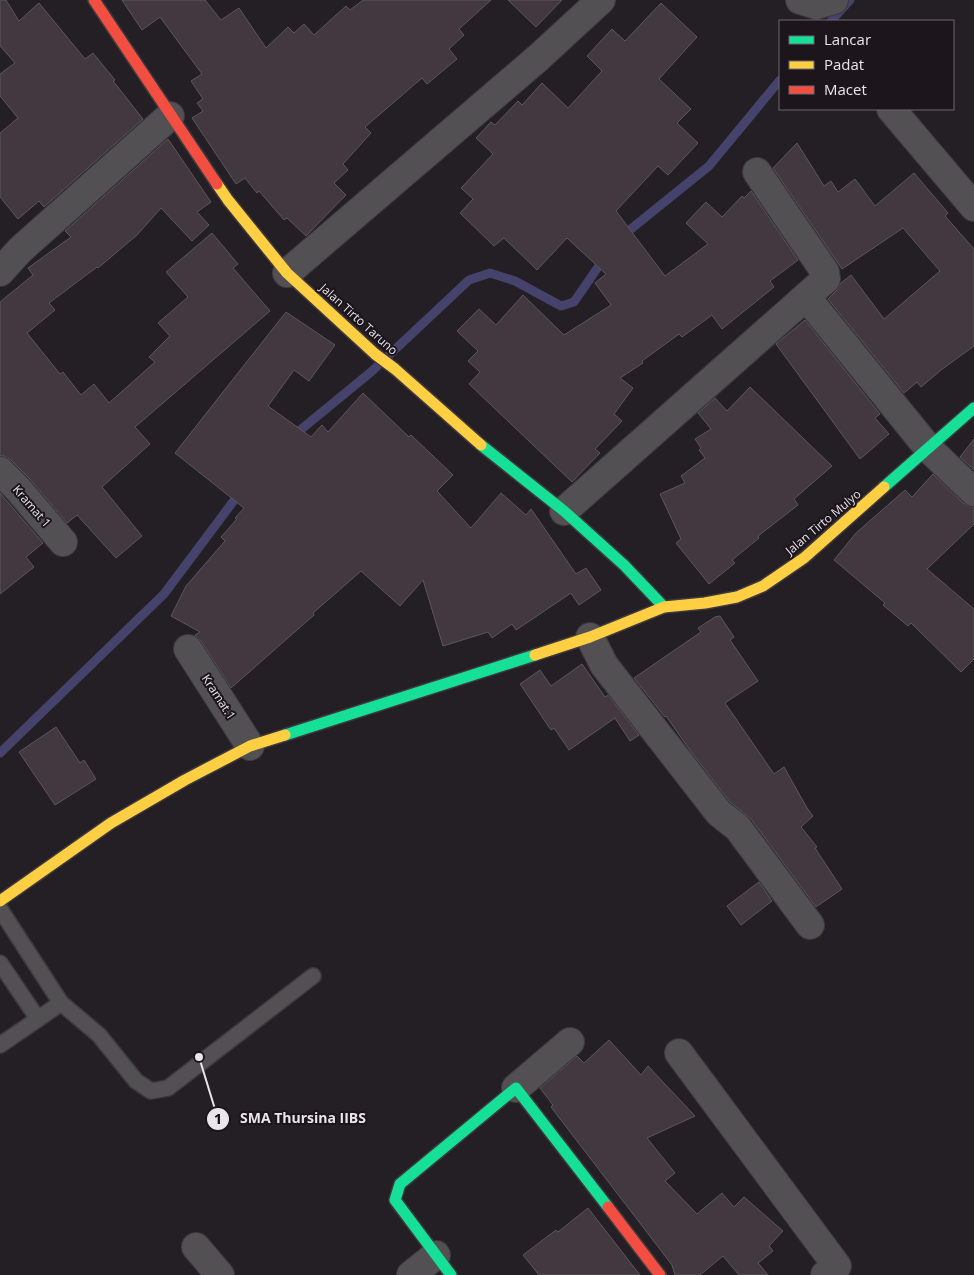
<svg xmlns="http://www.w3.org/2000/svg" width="974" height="1275" font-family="'Open Sans',sans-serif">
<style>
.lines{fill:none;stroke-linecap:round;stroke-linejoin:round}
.stream{stroke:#45436b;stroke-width:9}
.building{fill:#43383f;stroke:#5b575a}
.lane-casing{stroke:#3d393d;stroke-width:18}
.street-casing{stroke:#3d393d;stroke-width:30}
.fast-casing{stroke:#3d393d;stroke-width:14}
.slow-casing{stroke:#3d393d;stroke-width:14}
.jam-casing{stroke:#3d393d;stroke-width:14}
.lane{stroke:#525052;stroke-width:15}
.street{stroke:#525052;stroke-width:28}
.fast{stroke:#16e098;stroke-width:11}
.slow{stroke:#ffcf43;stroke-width:11}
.jam{stroke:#f24e42;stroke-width:11}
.labels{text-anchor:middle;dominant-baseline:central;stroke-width:4;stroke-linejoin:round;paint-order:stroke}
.street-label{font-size:12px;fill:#eae5ea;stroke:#1c151c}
.leader{fill:none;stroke:#eae5ea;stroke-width:2}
.callout-dot{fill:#eae5ea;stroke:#1c151c;stroke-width:2}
.mark-label{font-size:15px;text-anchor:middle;font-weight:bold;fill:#111}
.callout-label{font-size:14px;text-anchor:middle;font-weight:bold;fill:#eae5ea;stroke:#1c151c;stroke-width:4;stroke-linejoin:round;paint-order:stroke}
</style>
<rect width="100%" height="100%" fill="#241f24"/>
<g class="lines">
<g class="stream">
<path d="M831,21L850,0"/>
<path d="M621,237L709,166L780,80"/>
<path d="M293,436L371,372L469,280L490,273L515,281L561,306L574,302L605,257"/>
<path d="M0,753L164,594L241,491"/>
</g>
</g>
<g class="building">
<path d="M0,0H6L19,21L39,3L85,59L93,53L115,80L113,81L143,119L44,207L39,201L18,219L0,197V133L18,118L0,96V74L15,63L0,46Z"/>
<path d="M122,0H205L221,20L239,8L266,48L288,27L294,33L304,24L314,35L346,6L350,10L363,0H491L459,29L464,35L449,49L457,59L427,84L422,78L365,127L371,133L343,164L348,170L334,183L346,195L306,236L287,218L284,220L259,191L257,193L245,178L236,184L192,118L203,111L197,103L203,99L191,81L202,74L160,17L142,30Z"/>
<path d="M508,0H562L536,27Z"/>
<path d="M661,3L697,37L659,79L691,109L677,123L698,143L668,175L658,166L616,211L665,276L708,244L686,223L706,202L722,217L742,196L744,198L751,191L798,260L770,281L774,287L722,329L712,315L682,337L679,334L642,361L643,363L620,378L633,388L614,414L622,421L595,449L600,453L572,482L469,384L480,372L468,361L478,351L457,331L479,309L496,325L523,295L564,335L611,305L595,283L606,274L567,238L537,270L504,238L494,246L460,213L473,199L461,188L493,154L476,138L491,122L495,125L518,101L522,105L542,83L568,108L602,71L587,56L612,29L625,41Z"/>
<path d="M168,139L211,202L197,212L209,225L192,241L161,208L137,235L98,268L97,267L49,303L55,310L27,333L60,374L63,372L81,395L94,384L109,403L155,362L149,357L170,336L158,323L188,297L166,272L212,233L238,264L233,268L270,311L135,427L150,444L102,487L142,536L116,558L77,515L67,523L30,479L11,460L4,456H0V302L33,275L28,268L71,237L65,231Z"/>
<path d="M797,143L824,186L831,181L838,192L855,179L875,206L914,173L948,213L945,216L974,249V346L941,370L921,387L917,382L904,393L828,299L836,291L841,283L851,275L884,319L940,271L903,228L842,269L773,168Z"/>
<path d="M286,312L335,345L309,381L294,370L268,406L311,437L322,425L328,432L363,393L409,437L411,435L453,475L437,491L471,528L501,493L526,515L531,509L576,574L586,568L601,590L579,605L571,593L516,630L512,624L492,638L488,632L443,646L423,580L400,606L361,571L313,613L314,615L231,688L201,641L195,635L200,632L171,616L186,586L225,541L221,537L237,519L235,518L244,508L175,453Z"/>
<path d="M805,320L880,414L875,418L889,434L860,459L776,344Z"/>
<path d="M750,387L832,466L794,499L798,505L758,536L759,538L732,560L735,563L709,584L676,543L681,539L660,494L685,483L681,476L705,458L699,450L701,448L695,439L711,429L698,413L715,398L727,411Z"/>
<path d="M974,439V470L960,457Z"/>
<path d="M933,474L963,503L974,507V524L927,569L974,609V659L961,672L911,623L908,626L883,605L885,603L834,560L856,533L905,490L912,497Z"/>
<path d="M0,493L43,543L26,557L34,567L0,594Z"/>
<path d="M720,616L734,637L730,640L758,681L725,703L774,774L784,767L807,808L813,816L801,827L817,847L815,848L842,889L816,907L751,819L730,802L692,753L666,716L665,717L634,678L701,632L698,628L715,617Z"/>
<path d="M582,664L605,697L608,695L639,735L630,741L615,718L569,750L554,728L551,730L520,684L540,670L551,686Z"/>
<path d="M56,727L80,763L84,760L96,779L55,805L19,752Z"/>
<path d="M759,882L772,901L741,925L727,906Z"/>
<path d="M609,1040L641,1075L648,1066L695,1116L647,1138L675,1173L665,1181L697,1214L722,1193L734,1207L744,1197L783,1231L769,1246L773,1251L758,1263L768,1275H739L723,1256L700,1275H675L672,1265L551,1107L553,1105L540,1088L577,1056L584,1063Z"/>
<path d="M588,1208L640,1275H539L523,1255L556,1230L558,1232Z"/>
</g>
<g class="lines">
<defs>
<g id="lane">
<path d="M0,909L61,1003"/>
<path d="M0,963L38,1019L61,1003L99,1035L136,1081L151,1091L168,1088L313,976"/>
<path d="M0,1045L38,1019"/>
</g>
<g id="street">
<path d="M800,0L816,5L834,0"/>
<path d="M891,109L974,207"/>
<path d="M0,272L20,250L170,116"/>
<path d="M287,273L538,58L601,0"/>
<path d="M807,298L929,449L974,492"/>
<path d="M0,471L18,489L63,542"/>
<path d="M564,511L826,279L825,272L757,172"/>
<path d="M590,637L604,665L719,813L738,828L810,925"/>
<path d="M188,649L250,746"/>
<path d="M679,1053L837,1266L825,1275"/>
<path d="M516,1088L570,1042"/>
<path d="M196,1247L220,1275"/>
<path d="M411,1275L436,1255"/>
</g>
<g id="fast">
<path d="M481,445L564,511L624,565L664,607"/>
<path d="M884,487L974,408"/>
<path d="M285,735L535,655"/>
<path d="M451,1275L395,1200L400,1184L516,1088L608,1207"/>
</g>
<g id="slow">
<path d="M217,184L228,200L287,273L375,354L395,369L481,445"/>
<path d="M535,655L590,637L664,607L705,603L737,597L763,586L804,558L884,487"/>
<path d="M0,901L111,823L185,780L250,746L285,735"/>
</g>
<g id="jam">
<path d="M94,0L217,184"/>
<path d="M608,1207L660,1275"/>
</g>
</defs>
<use href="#lane" class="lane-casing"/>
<use href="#street" class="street-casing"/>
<use href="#fast" class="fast-casing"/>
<use href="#slow" class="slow-casing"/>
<use href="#jam" class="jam-casing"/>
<use href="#lane" class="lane"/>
<use href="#street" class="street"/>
<use href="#fast" class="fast"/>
<use href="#slow" class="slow"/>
<use href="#jam" class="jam"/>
</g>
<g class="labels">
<g class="street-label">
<text transform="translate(359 319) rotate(42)">Jalan Tirto Taruno</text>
<text transform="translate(32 506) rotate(49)">Kramat 1</text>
<text transform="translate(823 522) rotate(-40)">Jalan Tirto Mulyo</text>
<text transform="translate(219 697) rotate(57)">Kramat.1</text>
</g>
</g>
<path class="leader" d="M199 1057L218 1119"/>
<g class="callout-dot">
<circle cx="199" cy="1057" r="5"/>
<circle cx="218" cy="1119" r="12"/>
</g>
<g class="mark-label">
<text x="218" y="1124">1</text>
</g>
<g class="callout-label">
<text x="303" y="1123">SMA Thursina IIBS</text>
</g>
<rect x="779" y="20" width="175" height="90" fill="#1c151c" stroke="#6e686e"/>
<rect x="789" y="36" width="25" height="8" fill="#16e098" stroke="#6e686e"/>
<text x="824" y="45" font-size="15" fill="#eae5ea">Lancar</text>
<rect x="789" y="61" width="25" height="8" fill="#ffcf43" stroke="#6e686e"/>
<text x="824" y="70" font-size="15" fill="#eae5ea">Padat</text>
<rect x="789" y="86" width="25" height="8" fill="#f24e42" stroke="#6e686e"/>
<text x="824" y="95" font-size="15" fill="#eae5ea">Macet</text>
</svg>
